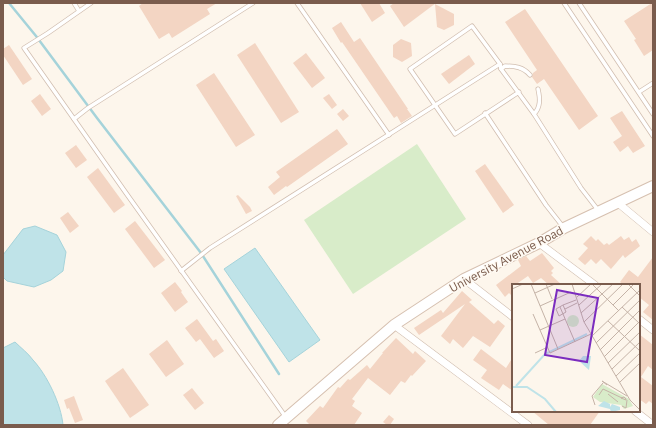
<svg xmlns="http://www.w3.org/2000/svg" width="656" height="428" font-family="'IBM Plex Sans',sans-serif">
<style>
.park{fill:#d8ecc9}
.water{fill:#bfe3e8;stroke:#a5d3da}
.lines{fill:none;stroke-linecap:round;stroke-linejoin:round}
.stream{stroke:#a5d3da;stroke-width:2.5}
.building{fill:#f3d5c3}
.lane-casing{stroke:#d1beb0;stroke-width:5}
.street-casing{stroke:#d1beb0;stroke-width:8}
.secondary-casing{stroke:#d6c0b0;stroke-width:12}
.lane{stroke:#fff;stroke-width:3.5}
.street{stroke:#fff;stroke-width:7}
.secondary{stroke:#fff;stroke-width:10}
.labels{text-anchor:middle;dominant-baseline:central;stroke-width:3;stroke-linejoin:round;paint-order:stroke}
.street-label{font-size:12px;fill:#7a5c4d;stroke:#fffaf3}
.inset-river{fill:none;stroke:#bfe3e8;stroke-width:2}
.inset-road{fill:none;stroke:#c5b3a7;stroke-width:1}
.view{fill:#7b2cbf;fill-opacity:0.15;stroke:#7b2cbf;stroke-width:2}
.inset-edge{fill:none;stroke:#7a5c4d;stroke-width:2}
</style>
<rect width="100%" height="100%" fill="#fdf6ec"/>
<path class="park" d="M417,144L466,219L353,294L304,220Z"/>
<g class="water">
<path d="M35,226L57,235L66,252L63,271L51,280L34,287L7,281L3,277V255L23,229Z"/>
<path d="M255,248L320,340L289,362L224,269Z"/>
<path d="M15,342C21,348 28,353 33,360C47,375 61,404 63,425H3V348Z"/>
</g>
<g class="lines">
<path class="stream" d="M9,3L36,36L97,118L201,253L279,374"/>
</g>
<g class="building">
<path d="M143,3H217L207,9L210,14L172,38L169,33L159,39L139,6Z"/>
<path d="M360,3H379L385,13L372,22Z"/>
<path d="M394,3H436L404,27L390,6Z"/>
<path d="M652,3L653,50L644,56L634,40L636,39L624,21Z"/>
<path d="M435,4L454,14V25L444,30L437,27Z"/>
<path d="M525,9L598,116L579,130L544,79L537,84L532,77L533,73L537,70L505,22Z"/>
<path d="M341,22L354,42L360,38L408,109H407L412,116L401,123L397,116L394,118L342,42L341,43L332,28Z"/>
<path d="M401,39L411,43L412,56L402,62L393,57V45Z"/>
<path d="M255,43L299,112L281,123L237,55Z"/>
<path d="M9,45L32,79L23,85L3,55V49Z"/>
<path d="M306,53L325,78L312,88L293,63Z"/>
<path d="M469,55L475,64L449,84L441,74Z"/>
<path d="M214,73L255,135L236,147L196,85Z"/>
<path d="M40,94L51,109L42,116L31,101Z"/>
<path d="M329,94L337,105L332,109L323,98Z"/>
<path d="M343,109L349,116L343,121L337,114Z"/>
<path d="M622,111L645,146L633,153L628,146L620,152L613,142L622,136L610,118Z"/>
<path d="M337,129L348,144L287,187L286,186L274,195L268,187L280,177L276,172Z"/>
<path d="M76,145L87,160L76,168L65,153Z"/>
<path d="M485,164L514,205L503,213L475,171Z"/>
<path d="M98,168L125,205L114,213L87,177Z"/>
<path d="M238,195L250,207L252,211L246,214L236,196Z"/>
<path d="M68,212L79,226L70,233L60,218Z"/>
<path d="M135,221L165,260L154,268L125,229Z"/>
<path d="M591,236L596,241L598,239L604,245L607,243L609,245L621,236L624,240L629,237L632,242L636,239L640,246L625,258L623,255L611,269L601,259L596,264L591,259L585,265L578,259L588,248L583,244Z"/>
<path d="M542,253L554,268L551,271L553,273L551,275L562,285H549L541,278L533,283L528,276L515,285H513V297L509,293L505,297L496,285L521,266L518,260L526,256L530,261Z"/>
<path d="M653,257V320L643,312L649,305L639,297V285H624L620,282L629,270L638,277Z"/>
<path d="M175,282L182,291L181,292L188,302L175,312L161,293Z"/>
<path d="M462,291L472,300L469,302L494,324L498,320L505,326L490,347L473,336L463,348L453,339L450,344L441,336L465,304L419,335L414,328L441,310L443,313Z"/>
<path d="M197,319L213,341L216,339L224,351L214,358L200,339L196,342L185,328Z"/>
<path d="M639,334L653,345V370L648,366L641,377L653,386V404L649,401L646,404L639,399Z"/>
<path d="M396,338L413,354L415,351L426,361L412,376L411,375L405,383L401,381L390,395L368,378L352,399L355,401L352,406L362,413L354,425H310L306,421L320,406L323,408L338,387L340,388L348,379L350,380L367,365L370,369L383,353H382Z"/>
<path d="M167,340L184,364L166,377L149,354Z"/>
<path d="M481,349L506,368L513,357V391L503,384L499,390L481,378L487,370L473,360Z"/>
<path d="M123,368L149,405L130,418L105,381Z"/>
<path d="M192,388L204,403L195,410L183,395Z"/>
<path d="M74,396L83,420L75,423L69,408L67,409L64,400Z"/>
<path d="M532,411H600L590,425H549Z"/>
<path d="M389,415L394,419L390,425H387L383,422Z"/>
</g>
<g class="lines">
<defs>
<g id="lane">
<path d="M74,3L79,11"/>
<path d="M91,3L48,33L24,48L126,193L285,416"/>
<path d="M297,3L389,135"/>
<path d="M564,3L653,136"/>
<path d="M579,3L653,114"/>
<path d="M501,69L505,66C515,66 523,67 530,75"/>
<path d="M519,92L455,134L410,69L472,26L500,64L501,69L534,114L581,188L598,210"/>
<path d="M639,92L653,83"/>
<path d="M485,113L546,205L564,228"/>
<path d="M534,114C541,107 540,98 538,89"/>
<path d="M74,119L88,108L253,3"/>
<path d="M181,271L210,248L500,64"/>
</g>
<g id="street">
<path d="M618,203L653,232"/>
<path d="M539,243L595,285"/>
<path d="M464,279L513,317"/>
<path d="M639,319L653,330"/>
<path d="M394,325L528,425"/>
<path d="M635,411L653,425"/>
</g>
<path id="secondary" d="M278,425L394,325L464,279L539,243L564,228L653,186"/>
</defs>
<use href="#lane" class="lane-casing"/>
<use href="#street" class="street-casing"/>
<use href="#secondary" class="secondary-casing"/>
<use href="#lane" class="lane"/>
<use href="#street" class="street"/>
<use href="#secondary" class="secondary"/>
</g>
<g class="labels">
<g class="street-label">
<text transform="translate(506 259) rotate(-28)">University Avenue Road</text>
</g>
</g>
<g transform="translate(512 284)">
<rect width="128" height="128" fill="#fdf6ec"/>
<path d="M90,100L117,115L121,122L112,125L109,121L88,118L81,113Z" fill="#d8ecc9"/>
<path d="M55 37a6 6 0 1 1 12 0a6 6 0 1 1-12 0Z" fill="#d8ecc9"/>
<path d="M71,72H79L77,86L67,77ZM92,117L98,120V123L100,120L108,123V126L99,128L98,125L86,122Z" fill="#bfe3e8"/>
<path class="inset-river" d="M4,102L33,70L75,50M0,103H15L33,115L44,128"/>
<path class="inset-road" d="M19,0L46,65M34,0L40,15M60,0L72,38L118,116L128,126M80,0L107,27M116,0L128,12M0,5L11,0M23,9L43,0M65,13L79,0M51,21L54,28L47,32L44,25L51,21L64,16M67,21L90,0M101,21L122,0M28,22L59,8M48,23L63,58M110,23L128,40M53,25L65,19M69,29L101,0M21,30L38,69L79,50M96,37L128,67M72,38L111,0M28,46L53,35M80,52L128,6M84,59L128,16M88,66L128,26M23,69L36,63M92,73L128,37M96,79L128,48M100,85L128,58M104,92L128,69M108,98L128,79M95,101L90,97L115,112M96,110L106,118M87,111L91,105L110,114M112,113L114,115V116L109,114ZM83,121L80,112L91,99M110,122L114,124L115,116"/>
<path class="view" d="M45,6L86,14L75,78L33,71Z"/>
<rect width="128" height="128" class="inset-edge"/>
</g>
<rect width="656" height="428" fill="none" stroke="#7a5c4d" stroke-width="8"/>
</svg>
